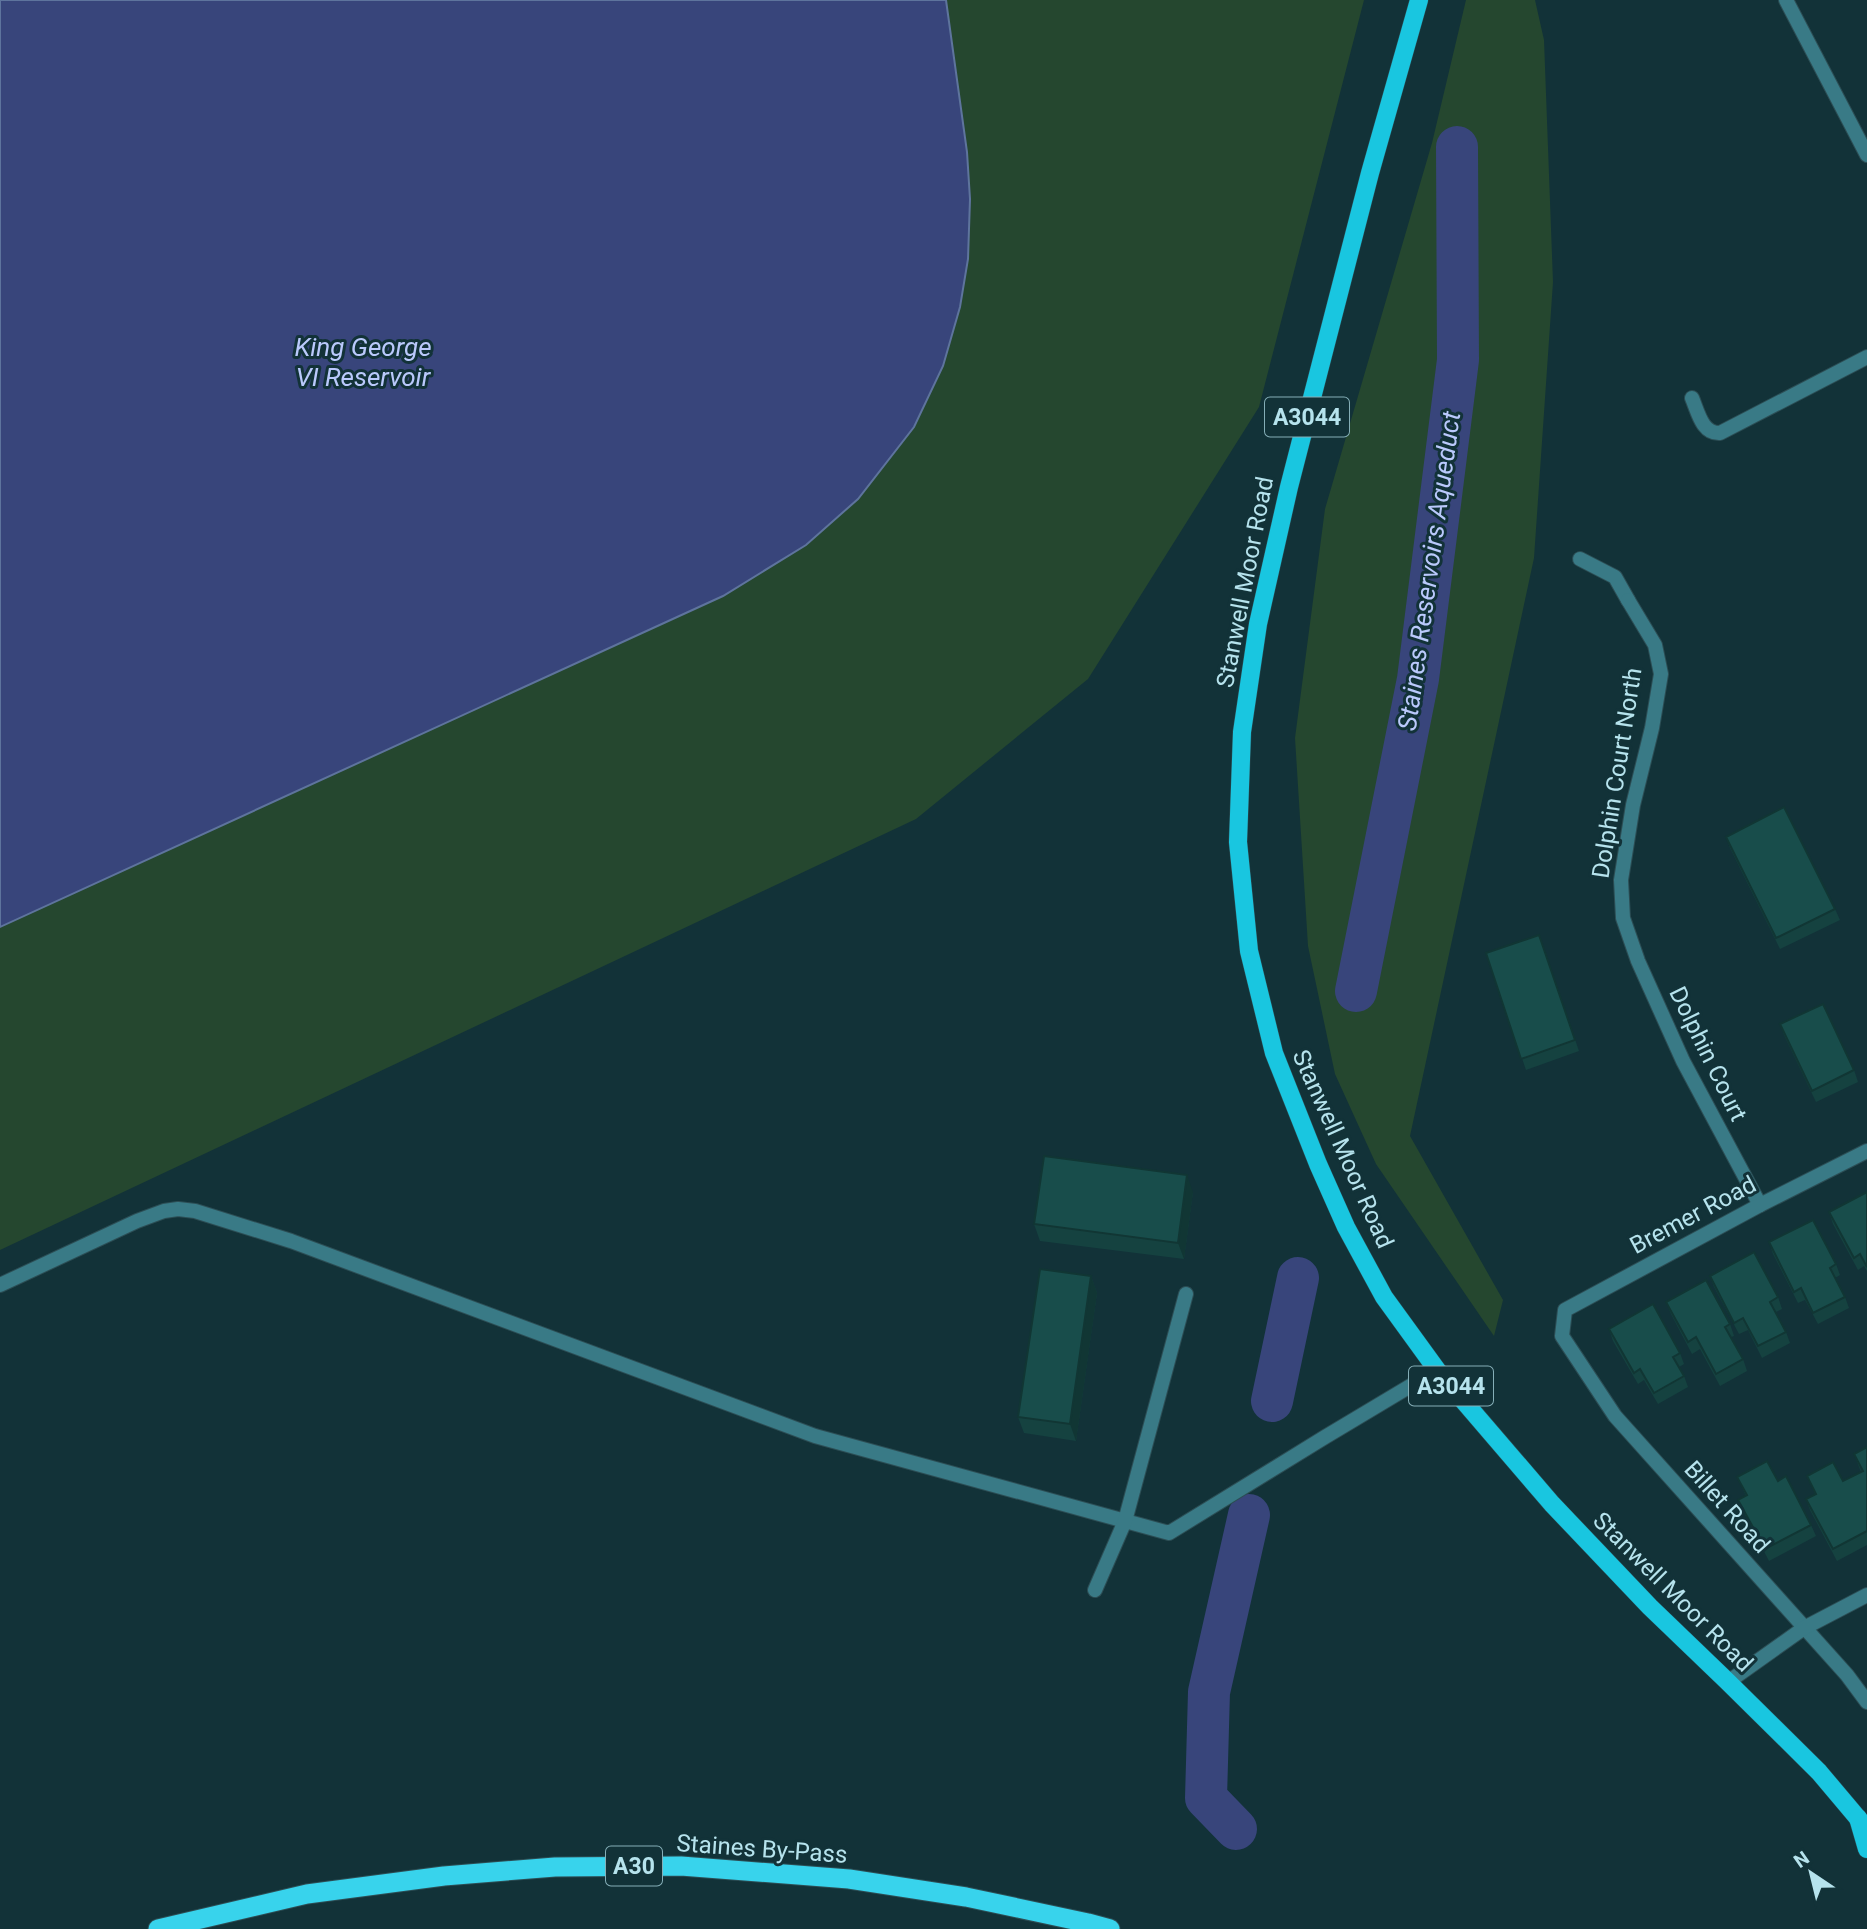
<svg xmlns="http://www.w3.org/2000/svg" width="1867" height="1929" font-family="Roboto,sans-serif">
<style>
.green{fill:#25472f}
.water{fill:#38457b;stroke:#5e749d;stroke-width:2}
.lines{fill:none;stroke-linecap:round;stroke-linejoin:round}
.canal{stroke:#38457b;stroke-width:42}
.service-casing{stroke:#2c4e55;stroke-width:16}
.minor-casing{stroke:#2c4e55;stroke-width:16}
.primary-casing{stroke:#2c4e55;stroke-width:19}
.trunk-casing{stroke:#2c4e55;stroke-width:21}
.service{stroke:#397a86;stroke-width:14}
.minor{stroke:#397a86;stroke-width:14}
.primary{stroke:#19c6e0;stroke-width:18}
.trunk{stroke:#38d3ec;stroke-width:19}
.wall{fill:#154240}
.shaded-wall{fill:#113634}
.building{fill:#184d4b;stroke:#113634;stroke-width:2}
.labels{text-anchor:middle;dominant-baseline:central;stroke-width:6;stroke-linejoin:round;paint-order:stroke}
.shield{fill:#123238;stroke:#85aeb7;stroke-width:2}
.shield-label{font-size:23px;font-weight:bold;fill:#b6e3ed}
.street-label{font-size:24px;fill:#b6e3ed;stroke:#123238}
.water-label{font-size:26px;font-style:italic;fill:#bac9fc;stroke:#123238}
</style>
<rect width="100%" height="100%" fill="#123238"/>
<g class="green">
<path d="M946,0H1364L1259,407L1088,679L916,819L0,1250V927L723,596L806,545L858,499L914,426L943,366L960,307L968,259L967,152Z"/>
<path d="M1466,0H1535L1544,40L1553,282L1534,558L1410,1136L1503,1300L1494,1336L1376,1164L1335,1074L1308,946L1295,738L1325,509L1432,143Z"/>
</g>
<path class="water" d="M0,0H946L967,152L970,199L968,259L960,307L943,366L914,427L858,499L806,545L723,596L0,927Z"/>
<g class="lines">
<g class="canal">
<path d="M1356,991L1418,679L1458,360L1457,147"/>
<path d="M1272,1401L1298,1278"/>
<path d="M1236,1829L1206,1798L1209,1692L1249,1515"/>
</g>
<defs>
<g id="service">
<path d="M1692,398C1698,412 1702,434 1720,433L1867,357"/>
<path d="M1580,559L1615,577L1628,600"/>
<path d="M0,1285L137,1221L164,1211L178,1209L195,1211L291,1241L815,1436L1169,1533L1325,1437L1437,1370"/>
<path d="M1095,1590L1125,1521L1186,1294"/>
</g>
<g id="minor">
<path d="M1786,0L1867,155"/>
<path d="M1628,600L1655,645L1661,674L1652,728L1633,805L1621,880L1623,918L1638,961L1683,1061L1760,1205"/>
<path d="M1867,1151L1760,1205L1565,1310L1562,1336L1615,1416L1847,1675L1867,1702"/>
<path d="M1728,1682L1804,1628L1867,1595"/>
</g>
<g id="primary">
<path d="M1419,0L1370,173L1289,487L1258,624L1242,732L1238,842L1249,951L1274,1053L1318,1164L1346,1227L1384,1297L1437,1370L1552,1504L1650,1607L1728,1682L1819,1772L1867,1829"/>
<path d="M1858,1818L1867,1849"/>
</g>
<path id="trunk" d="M158,1929L307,1894L444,1876L555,1867L681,1866L849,1879L966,1897L1088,1923L1110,1929"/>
</defs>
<use href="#service" class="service-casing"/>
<use href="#minor" class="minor-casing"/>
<use href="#primary" class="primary-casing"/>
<use href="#trunk" class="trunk-casing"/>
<use href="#service" class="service"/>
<use href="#minor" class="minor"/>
<use href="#primary" class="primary"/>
<use href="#trunk" class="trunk"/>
</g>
<g class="wall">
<path d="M1726,837L1835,909L1840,920L1780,949L1730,848Z"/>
<path d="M1539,935L1579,1051L1526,1070L1486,953Z"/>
<path d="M1780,1024L1854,1070L1858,1082L1816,1102L1784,1035Z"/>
<path d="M1193,1192L1184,1259L1040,1241L1034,1224Z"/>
<path d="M1867,1192V1271L1864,1266L1858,1270L1833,1224L1829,1212Z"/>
<path d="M1769,1242L1836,1264L1840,1275L1835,1278L1845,1297L1849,1308L1818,1324L1805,1300L1798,1303L1773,1254Z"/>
<path d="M1091,1276L1097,1293L1076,1441L1024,1433L1018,1417Z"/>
<path d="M1710,1276L1778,1297L1782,1309L1776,1312L1786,1332L1790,1343L1762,1358L1748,1330L1739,1334L1714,1287Z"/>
<path d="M1666,1302L1730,1324L1734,1336L1731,1337L1743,1359L1747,1371L1720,1386L1700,1349L1692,1354L1671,1314Z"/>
<path d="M1609,1329L1680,1353L1684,1364L1679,1367L1684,1376L1688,1387L1658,1404L1644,1380L1638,1384L1613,1341Z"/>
<path d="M1867,1447V1545L1837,1561L1810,1510L1806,1499L1815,1494L1807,1476L1843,1481L1861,1472L1854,1454Z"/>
<path d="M1737,1477L1778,1481L1811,1525L1816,1536L1769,1561L1743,1511L1738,1500L1746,1496Z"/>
</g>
<g class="shaded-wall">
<path d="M1187,1175L1193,1192L1184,1259L1178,1243Z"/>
<path d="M1091,1276L1097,1293L1076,1441L1070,1424Z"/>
</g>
<g class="building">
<path d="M1784,807L1835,909L1776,938L1726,837Z"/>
<path d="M1539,935L1575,1040L1521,1059L1486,953Z"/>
<path d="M1823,1004L1854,1070L1812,1091L1780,1024Z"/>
<path d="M1044,1156L1187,1175L1178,1243L1034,1224Z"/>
<path d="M1867,1192V1267L1860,1254L1854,1258L1829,1212Z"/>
<path d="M1813,1220L1836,1264L1830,1268L1845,1297L1813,1313L1801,1288L1794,1292L1769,1242Z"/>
<path d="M1754,1252L1778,1297L1770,1302L1786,1332L1758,1346L1743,1318L1734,1323L1710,1276Z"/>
<path d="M1040,1269L1091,1276L1070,1424L1018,1417Z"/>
<path d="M1706,1280L1730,1324L1725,1327L1743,1359L1716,1374L1696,1337L1688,1342L1666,1302Z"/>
<path d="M1653,1304L1680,1353L1673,1357L1684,1376L1654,1393L1640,1369L1634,1373L1609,1329Z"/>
<path d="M1867,1447V1531L1833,1549L1806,1499L1816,1494L1807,1476L1833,1462L1843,1481L1863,1471L1854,1454Z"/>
<path d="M1767,1461L1778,1481L1786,1476L1811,1525L1765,1549L1738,1500L1747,1495L1737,1477Z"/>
</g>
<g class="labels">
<g class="shield">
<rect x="1265" y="397.5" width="84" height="39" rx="5"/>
<rect x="1409" y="1366.5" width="84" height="39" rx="5"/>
<rect x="606" y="1846.5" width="56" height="39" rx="5"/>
</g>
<g class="shield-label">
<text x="1307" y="417">A3044</text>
<text x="1451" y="1386">A3044</text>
<text x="634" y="1866">A30</text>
</g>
<g class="street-label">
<text transform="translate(1245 582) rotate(-79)">Stanwell Moor Road</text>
<text transform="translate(1617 773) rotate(-81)">Dolphin Court North</text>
<text transform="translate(1708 1054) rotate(64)">Dolphin Court</text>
<text transform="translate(1343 1149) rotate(66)">Stanwell Moor Road</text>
<text transform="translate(1693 1215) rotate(-28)">Bremer Road</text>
<text transform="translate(1727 1507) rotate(48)">Billet Road</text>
<text transform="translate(1673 1592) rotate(45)">Stanwell Moor Road</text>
<text transform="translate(762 1849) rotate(4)">Staines By-Pass</text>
</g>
<g class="water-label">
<text x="363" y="347">King George<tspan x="363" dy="30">VI Reservoir</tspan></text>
<text transform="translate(1429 571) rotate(-82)">Staines Reservoirs Aqueduct</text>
</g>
</g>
<g transform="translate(1811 1873) rotate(325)" stroke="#123238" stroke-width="5" paint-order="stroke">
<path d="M0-5L12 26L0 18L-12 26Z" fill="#b6e3ed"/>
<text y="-10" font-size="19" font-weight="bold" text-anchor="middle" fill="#b6e3ed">N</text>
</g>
</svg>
